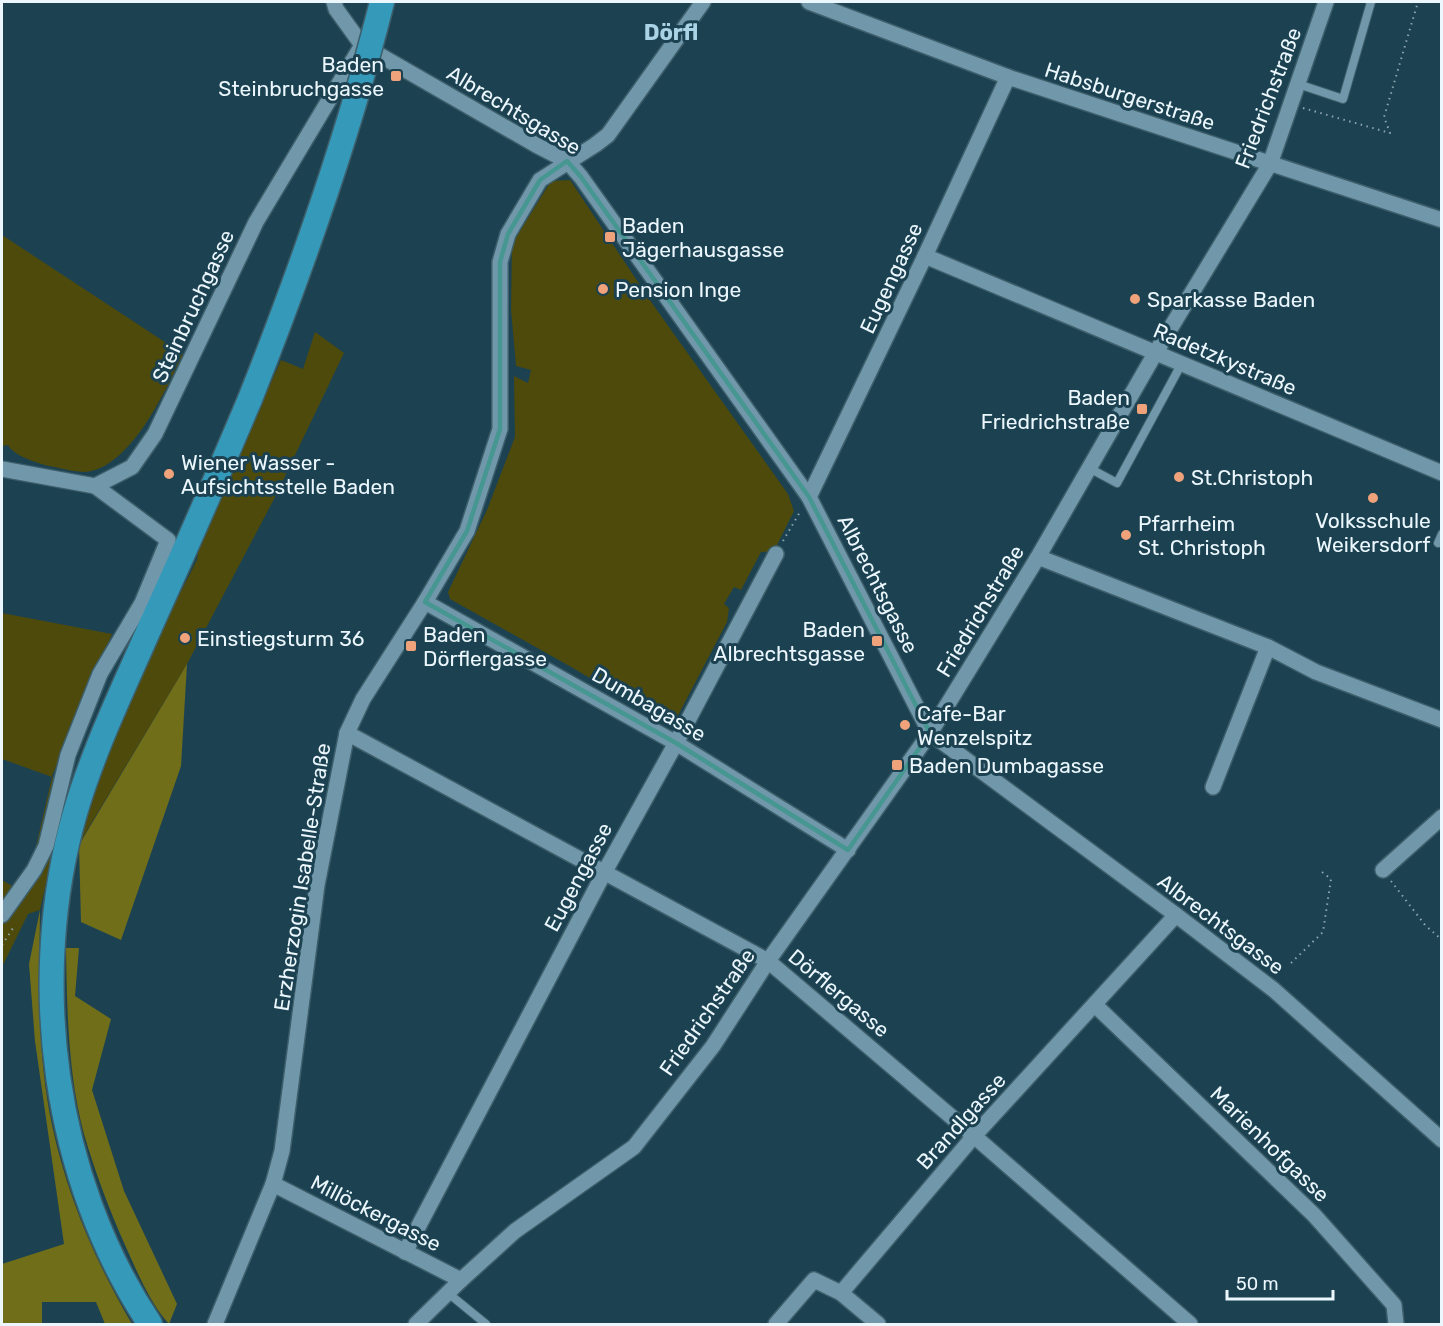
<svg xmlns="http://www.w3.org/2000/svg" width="1443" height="1326" font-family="Rubik,sans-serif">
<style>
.green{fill:#4d4a0b}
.forest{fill:#716e19}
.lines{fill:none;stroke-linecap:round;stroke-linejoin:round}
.service-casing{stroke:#3d5e6a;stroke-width:10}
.minor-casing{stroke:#3d5e6a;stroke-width:18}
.primary-casing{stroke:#3d5e6a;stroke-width:27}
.path{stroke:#8ea6b0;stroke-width:2;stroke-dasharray:1.5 4.5;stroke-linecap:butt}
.service{stroke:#7198aa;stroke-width:8}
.minor{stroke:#7198aa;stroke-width:15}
.primary{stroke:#3599ba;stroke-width:24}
.primary-bridge-casing{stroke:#3d5e6a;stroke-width:27;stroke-linecap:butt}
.primary-bridge{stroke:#3599ba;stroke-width:24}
.marked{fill:none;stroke:#469692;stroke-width:4.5;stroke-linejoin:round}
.poi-dot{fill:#f0a27a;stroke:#1c4252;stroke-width:2}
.labels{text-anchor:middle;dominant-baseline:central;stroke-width:6;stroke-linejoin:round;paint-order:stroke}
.poi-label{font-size:21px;fill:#ebf7fd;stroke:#1c4252;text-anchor:start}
.street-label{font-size:21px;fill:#ebf7fd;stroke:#1c4252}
.neighbourhood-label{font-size:22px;font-weight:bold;fill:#aad3e6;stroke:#1c4252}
</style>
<rect width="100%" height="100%" fill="#1c4252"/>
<g class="green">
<path d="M570,180L654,306L788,494L794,511L774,551L761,552L741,590L734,587L724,604L729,608L727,622L673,725L665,723L573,668L450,599L448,592L487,510L515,437L514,376L528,383L531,370L516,366L511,309L512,244L551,181Z"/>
<path d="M2,235L183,354C166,390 130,469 85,472C74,472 60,468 49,466C37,463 14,456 8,445L2,446Z"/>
<path d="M315,332L344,353L273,501L187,664L79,844L87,805L134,684L197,560L199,545L281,360L303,369Z"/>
<path d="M2,613L112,634L52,776L64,804L40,910L28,914L2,967V880L12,886L34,855L52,777L2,759Z"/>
</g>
<g class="forest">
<path d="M187,664L181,766L121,940L81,922L79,845Z"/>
<path d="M40,910C39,982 37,1055 52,1125C67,1196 96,1263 132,1324H105L96,1302H42V1324H2V1264L64,1244L35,1041L29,964Z"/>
<path d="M66,948H79L75,996L111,1019L92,1090L124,1191L177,1304L169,1324C150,1303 137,1272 125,1245C109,1209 95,1172 84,1134C68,1074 67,1010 66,948Z"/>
</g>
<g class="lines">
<defs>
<g id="service">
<path d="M1298,84L1343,99L1371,2"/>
<path d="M1089,468L1117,483L1182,363"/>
<path d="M1438,543L1442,534"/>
<path d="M448,1293L486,1324"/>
</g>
<g id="minor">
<path d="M334,2L336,9L362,45L536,145L567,161L581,177L809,497L930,733L1176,915L1274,990L1442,1140"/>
<path d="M809,2L1008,77L1442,220"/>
<path d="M925,256L1442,473"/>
<path d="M2,469L95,486L132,467L155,434L256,222L362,45"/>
<path d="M809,497L925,256L1008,77"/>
<path d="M1038,557L1268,647L1316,672L1442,720"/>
<path d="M425,602L676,743L848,850"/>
<path d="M347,733L768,961L974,1136L1190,1324"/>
<path d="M1213,787L1268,647"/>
<path d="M1383,870L1442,817"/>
<path d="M2,915L34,870L46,846L68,755L100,674L142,603L168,540L95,486"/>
<path d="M1095,1005L1314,1215L1394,1305L1396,1324"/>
<path d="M273,1184L461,1280"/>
<path d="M405,1252L604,873L676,743L776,554"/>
<path d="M841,1293L878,1324"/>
<path d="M215,1324L273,1184L282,1151L317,885L347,733L363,699L425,602L467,531L500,429V262L508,234L540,180L595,145L608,135L703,2"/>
<path d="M416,1324L461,1280L515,1231L634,1147L713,1046L768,961L930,733L1038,557L1156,352L1270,164L1326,2"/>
<path d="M776,1324L814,1280L841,1293L974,1136L1176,915"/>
</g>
<g id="primary">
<path d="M375,29L382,2"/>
<path d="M150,1324C53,1179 27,980 75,813C94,748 124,687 151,625C185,550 218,475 250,399"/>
</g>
</defs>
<use href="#service" class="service-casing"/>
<use href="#minor" class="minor-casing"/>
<use href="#primary" class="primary-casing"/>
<g class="path">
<path d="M1303,108L1390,133L1384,117L1418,2"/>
<path d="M783,541L800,512"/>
<path d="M1391,881L1425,925L1442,940"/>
<path d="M2,945L15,925"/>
<path d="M1291,963L1323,932L1331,879L1322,872"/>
</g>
<use href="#service" class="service"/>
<use href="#minor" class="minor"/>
<use href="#primary" class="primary"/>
<defs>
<path id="primary-bridge" d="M250,399C298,278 342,155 375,29"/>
</defs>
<use href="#primary-bridge" class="primary-bridge-casing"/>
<use href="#primary-bridge" class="primary-bridge"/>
</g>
<path class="marked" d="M567,161L581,177L809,497L930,733L848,850L676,743L425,602L467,531L500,429V262L508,234L540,180Z"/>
<g class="poi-dot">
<rect x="390" y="70" width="12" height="12" rx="3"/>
<rect x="604" y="231" width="12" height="12" rx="3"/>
<circle cx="603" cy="289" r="6"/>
<circle cx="1135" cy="299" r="6"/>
<rect x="1136" y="403" width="12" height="12" rx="3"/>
<circle cx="169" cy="474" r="6"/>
<circle cx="1179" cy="477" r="6"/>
<circle cx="1373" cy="498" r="6"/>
<circle cx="1126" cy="535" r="6"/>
<circle cx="185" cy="638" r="6"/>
<rect x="871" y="635" width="12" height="12" rx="3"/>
<rect x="405" y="640" width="12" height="12" rx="3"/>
<circle cx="905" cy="725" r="6"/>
<rect x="891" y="759" width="12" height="12" rx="3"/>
</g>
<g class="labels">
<g class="poi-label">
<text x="384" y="64" text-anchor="end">Baden<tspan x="384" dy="24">Steinbruchgasse</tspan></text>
<text x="622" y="225">Baden<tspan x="622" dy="24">Jägerhausgasse</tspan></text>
<text x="615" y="289">Pension Inge</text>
<text x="1147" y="299">Sparkasse Baden</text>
<text x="1130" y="397" text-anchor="end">Baden<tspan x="1130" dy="24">Friedrichstraße</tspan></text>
<text x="181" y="462">Wiener Wasser -<tspan x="181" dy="24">Aufsichtsstelle Baden</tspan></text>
<text x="1191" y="477">St.Christoph</text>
<text x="1373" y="520" text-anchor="middle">Volksschule<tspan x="1373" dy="24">Weikersdorf</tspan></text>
<text x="1138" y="523">Pfarrheim<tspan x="1138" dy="24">St. Christoph</tspan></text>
<text x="865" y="629" text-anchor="end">Baden<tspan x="865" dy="24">Albrechtsgasse</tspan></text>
<text x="423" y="634">Baden<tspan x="423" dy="24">Dörflergasse</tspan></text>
<text x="197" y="638">Einstiegsturm 36</text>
<text x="917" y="713">Cafe-Bar<tspan x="917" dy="24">Wenzelspitz</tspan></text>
<text x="909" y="765">Baden Dumbagasse</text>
</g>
<g class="street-label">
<text transform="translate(1130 96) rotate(18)">Habsburgerstraße</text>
<text transform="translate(1268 98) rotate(-69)">Friedrichstraße</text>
<text transform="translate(514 110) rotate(31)">Albrechtsgasse</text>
<text transform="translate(891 278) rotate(-65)">Eugengasse</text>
<text transform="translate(193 306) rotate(-65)">Steinbruchgasse</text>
<text transform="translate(1225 359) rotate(23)">Radetzkystraße</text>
<text transform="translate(878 584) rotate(63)">Albrechtsgasse</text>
<text transform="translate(980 611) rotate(-59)">Friedrichstraße</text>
<text transform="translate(649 704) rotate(30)">Dumbagasse</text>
<text transform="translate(302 877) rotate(-81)">Erzherzogin Isabelle-Straße</text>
<text transform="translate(578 877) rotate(-62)">Eugengasse</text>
<text transform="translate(1221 924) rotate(37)">Albrechtsgasse</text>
<text transform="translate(839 993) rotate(40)">Dörflergasse</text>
<text transform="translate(707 1012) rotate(-55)">Friedrichstraße</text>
<text transform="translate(961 1121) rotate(-48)">Brandlgasse</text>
<text transform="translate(1270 1144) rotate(44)">Marienhofgasse</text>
<text transform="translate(376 1213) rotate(27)">Millöckergasse</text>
</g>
<g class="neighbourhood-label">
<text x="671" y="32">Dörfl</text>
</g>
</g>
<rect width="1443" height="1326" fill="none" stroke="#ebf7fd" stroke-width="6"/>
<path d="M1227 1290v9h106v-9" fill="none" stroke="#ebf7fd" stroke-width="3"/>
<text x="1236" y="1290" font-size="18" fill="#ebf7fd" stroke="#1c4252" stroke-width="4.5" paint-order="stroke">50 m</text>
</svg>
